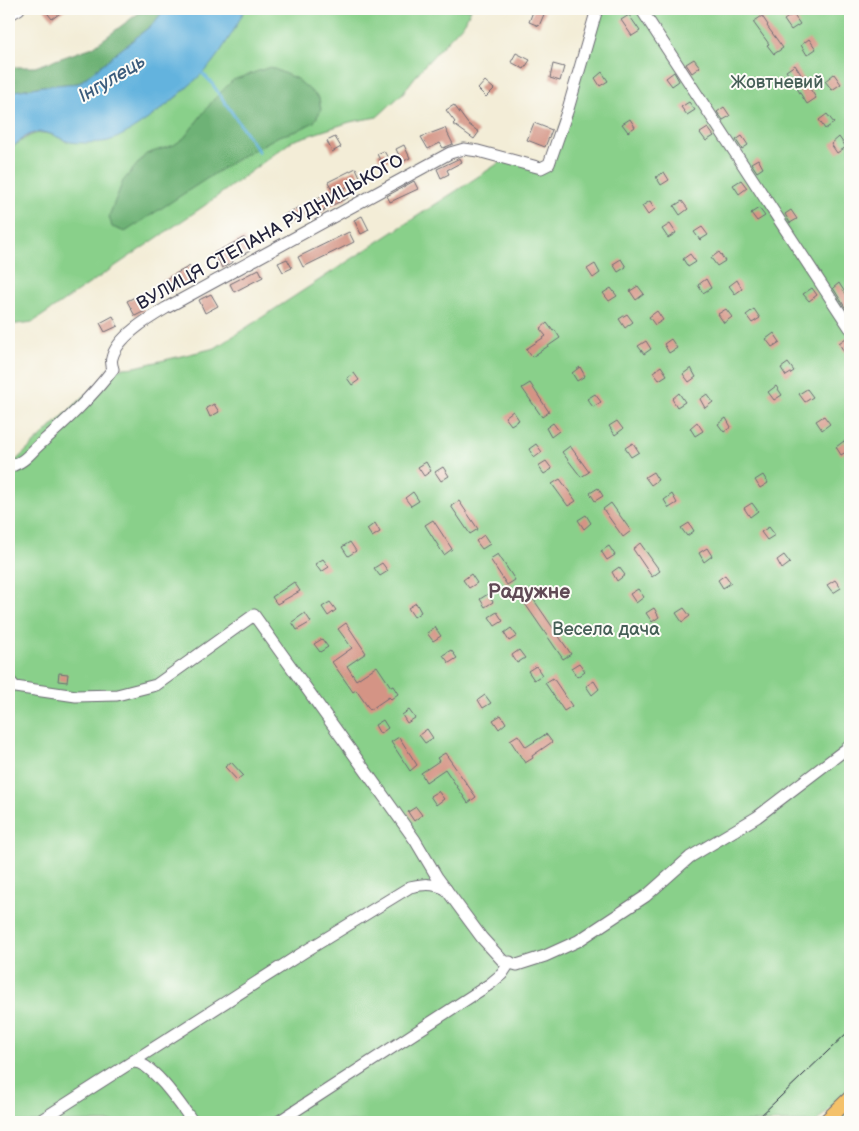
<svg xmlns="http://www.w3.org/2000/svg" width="859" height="1131" font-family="'Balsamiq Sans',sans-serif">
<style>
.green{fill:#89d08a;stroke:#567962}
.forest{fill:#6eb276;stroke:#486a58}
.water{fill:#64b3de;stroke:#436a8c}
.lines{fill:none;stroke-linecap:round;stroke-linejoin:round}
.stream{stroke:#64b3de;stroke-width:3}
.building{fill:#d49485}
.minor-casing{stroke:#6b6972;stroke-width:13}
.major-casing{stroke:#6b6972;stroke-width:16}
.minor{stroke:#fff;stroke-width:11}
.major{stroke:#f4c16a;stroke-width:14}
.tram{stroke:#22223b;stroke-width:1}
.labels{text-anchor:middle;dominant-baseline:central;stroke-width:4;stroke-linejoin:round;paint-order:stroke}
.park-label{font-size:18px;fill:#465f57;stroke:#fdfcf7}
.street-label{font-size:18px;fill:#22223b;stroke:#fdfcf7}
.water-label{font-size:19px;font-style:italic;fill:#3c5c7c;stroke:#fdfcf7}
.quarter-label{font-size:20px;font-weight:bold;fill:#604a55;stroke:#fdfcf7}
</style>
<rect width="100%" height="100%" fill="#fdfcf7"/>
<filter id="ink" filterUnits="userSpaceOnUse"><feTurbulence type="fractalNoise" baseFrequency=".02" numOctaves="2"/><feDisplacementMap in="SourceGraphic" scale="10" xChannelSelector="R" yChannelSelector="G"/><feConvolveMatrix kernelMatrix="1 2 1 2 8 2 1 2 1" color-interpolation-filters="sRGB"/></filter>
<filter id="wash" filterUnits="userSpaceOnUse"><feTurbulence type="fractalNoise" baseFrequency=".0096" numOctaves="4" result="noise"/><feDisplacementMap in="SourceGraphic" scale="20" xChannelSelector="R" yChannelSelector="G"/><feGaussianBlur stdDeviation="1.12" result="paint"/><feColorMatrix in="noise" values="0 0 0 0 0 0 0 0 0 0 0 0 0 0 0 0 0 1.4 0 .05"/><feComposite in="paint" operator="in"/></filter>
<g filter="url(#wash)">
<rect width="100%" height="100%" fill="#f3edd7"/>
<g class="green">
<path d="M245,9H471L465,22L422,68L402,94L377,117L350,122L292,141L204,206L33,322L9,325V150C31,133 41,126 67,142L151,117L179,95L211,64Z"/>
<path d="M597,9H850V1090L816,1122H9V467L113,369L135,367L215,348L505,159L549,164Z"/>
<path d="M850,1107V1122H840L838,1120Z"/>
</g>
<g class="forest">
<path d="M144,9H165L153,24L79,83L43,86L9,92V67H35L93,47Z"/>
<path d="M270,67L297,79L319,98L321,110L314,122L297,131L279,136L237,159L125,232L112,227L109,216L123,181L146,154L174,145L184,138L214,99L233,80Z"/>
</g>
<path class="water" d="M165,9H245C236,27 224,48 211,64C193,85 135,134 108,141C99,143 75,144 66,141C55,136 46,130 34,133C24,136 16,144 9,150V92L43,86L79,83L153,24Z"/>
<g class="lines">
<path class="stream" d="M202,73L211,82L259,152"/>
</g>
<g id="blocks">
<g class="building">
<path d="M44,9H66L52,19Z"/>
<path d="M534,9L545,12L539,26L529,22Z"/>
<path d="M793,14L800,24L791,30L784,20Z"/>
<path d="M629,15L640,31L632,36L621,20Z"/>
<path d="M762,16L768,25L767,26L783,48L774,54L767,45L769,44L753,22Z"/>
<path d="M809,39L816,49L807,55L801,45Z"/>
<path d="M516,53L530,60L524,69L511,62Z"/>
<path d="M694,59L700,67L692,73L686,64Z"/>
<path d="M553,64L564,67L560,81L550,78Z"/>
<path d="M795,65L816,98L807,104L786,71Z"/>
<path d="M602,72L608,81L600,86L595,78Z"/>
<path d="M674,72L679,81L672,86L666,78Z"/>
<path d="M834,74L841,84L832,90L825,81Z"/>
<path d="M485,81L494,89L486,97L478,89Z"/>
<path d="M689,102L695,110L687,115L681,107Z"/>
<path d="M454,105L468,124L479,132L474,139L453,124L455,122L446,110Z"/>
<path d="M724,107L730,116L723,120L717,112Z"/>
<path d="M827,114L834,123L825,129L819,120Z"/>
<path d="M630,119L635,127L628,132L622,124Z"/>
<path d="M534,123L552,130L545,147L527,140Z"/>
<path d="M445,128L453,144L443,148L440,143L428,149L421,137Z"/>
<path d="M708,128L714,136L706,141L700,133Z"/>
<path d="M742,136L748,145L742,149L736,140Z"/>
<path d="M335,137L341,147L332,152L327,141Z"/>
<path d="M839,137L846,147L837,153L831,144Z"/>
<path d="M404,145L410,158L402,162L396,149Z"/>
<path d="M384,151L389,160L382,164L377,154Z"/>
<path d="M460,158L462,162L447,170L449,174L441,178L437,169Z"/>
<path d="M758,159L763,168L757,172L751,163Z"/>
<path d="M356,168L361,179L343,189L348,198L324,209L325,211L316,215L310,202L333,191L328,182Z"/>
<path d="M664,172L669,180L661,185L656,177Z"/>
<path d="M741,180L747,188L739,194L733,185Z"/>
<path d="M414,181L418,189L390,202L387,196Z"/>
<path d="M650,201L655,209L648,215L642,206Z"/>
<path d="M682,201L688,209L680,215L674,206Z"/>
<path d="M299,207L303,215L289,223L284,215Z"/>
<path d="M759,208L765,216L757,221L751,213Z"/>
<path d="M791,210L797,219L790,223L785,214Z"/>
<path d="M362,216L369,230L361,234L354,220Z"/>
<path d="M670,224L676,233L668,238L662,229Z"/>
<path d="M702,227L708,235L700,240L694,232Z"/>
<path d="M349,232L354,242L303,267L298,257Z"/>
<path d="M244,238L250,251L232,260L233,262L222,268L214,253Z"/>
<path d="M719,252L725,261L717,266L711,258Z"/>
<path d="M690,254L696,262L688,267L683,259Z"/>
<path d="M287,259L292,268L283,272L278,263Z"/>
<path d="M621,259L626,267L618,272L613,264Z"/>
<path d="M595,264L600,273L593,278L587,269Z"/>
<path d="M190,266L196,279L168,293L162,281Z"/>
<path d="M259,269L263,277L234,292L230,284Z"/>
<path d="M706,279L711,288L703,293L698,285Z"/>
<path d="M737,280L742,289L735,294L729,286Z"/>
<path d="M839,283L848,297L850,296V315L833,288Z"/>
<path d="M638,286L644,294L636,300L630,291Z"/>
<path d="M611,288L617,296L609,301L603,293Z"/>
<path d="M812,288L817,295L809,301L803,294Z"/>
<path d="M211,294L218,306L205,313L199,300Z"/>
<path d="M137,296L145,311L135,316L127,301Z"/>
<path d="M726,309L732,317L724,323L718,314Z"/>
<path d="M754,309L760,318L752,323L746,315Z"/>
<path d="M657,311L663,320L655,325L649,317Z"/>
<path d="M627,314L633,322L625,328L619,319Z"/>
<path d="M113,316L118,326L105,332L100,323Z"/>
<path d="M547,323L553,331L555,330L560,338L532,357L526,349L546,336L540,329Z"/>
<path d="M774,333L780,342L772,347L766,339Z"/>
<path d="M846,338L850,344V348L844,352L839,343Z"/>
<path d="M671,339L677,348L669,353L664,344Z"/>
<path d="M646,341L651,349L644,354L638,346Z"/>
<path d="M788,363L794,371L786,376L781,368Z"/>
<path d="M661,366L667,375L659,380L653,372Z"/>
<path d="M580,367L585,376L577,381L572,373Z"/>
<path d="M691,368L696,377L689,382L683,374Z"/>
<path d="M354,373L359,380L352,385L347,378Z"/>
<path d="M530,383L549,412L542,417L522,388Z"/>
<path d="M776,386L782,395L774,400L768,392Z"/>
<path d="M807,389L813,397L805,402L799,394Z"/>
<path d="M679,393L685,402L677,407L672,399Z"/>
<path d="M595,394L601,402L593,407L587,399Z"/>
<path d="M707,394L713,402L705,408L700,399Z"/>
<path d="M214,404L219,412L210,417L206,408Z"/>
<path d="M513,411L519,420L511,425L505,417Z"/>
<path d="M824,416L830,424L822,430L816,421Z"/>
<path d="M726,418L731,427L724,432L718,424Z"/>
<path d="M617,421L623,429L615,435L609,426Z"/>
<path d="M697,422L703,431L695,436L690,428Z"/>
<path d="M553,423L559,431L551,437L546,428Z"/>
<path d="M844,441L849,450L841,455L836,447Z"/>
<path d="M633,443L639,452L631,457L625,448Z"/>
<path d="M536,444L542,452L534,458L529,449Z"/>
<path d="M570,446L589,472L581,477L562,452Z"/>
<path d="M546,461L552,469L544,474L538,466Z"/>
<path d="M426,462L431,471L424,476L418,467Z"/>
<path d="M443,467L449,476L441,481L435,472Z"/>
<path d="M653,472L658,480L651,485L645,477Z"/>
<path d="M763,475L768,483L760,488L755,480Z"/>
<path d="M560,479L576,501L568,506L552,484Z"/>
<path d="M598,488L603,496L595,501L590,493Z"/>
<path d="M413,492L419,501L411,506L405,498Z"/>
<path d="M672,494L677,503L669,508L664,500Z"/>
<path d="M459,501L478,529L470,534L451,506Z"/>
<path d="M611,503L631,531L623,537L603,509Z"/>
<path d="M752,503L758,511L750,517L744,508Z"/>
<path d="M586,515L591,523L584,529L578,520Z"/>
<path d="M433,520L452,549L444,555L425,525Z"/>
<path d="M375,523L380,532L372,537L367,529Z"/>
<path d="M689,523L694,531L687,536L681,528Z"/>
<path d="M769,527L775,535L767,540L761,532Z"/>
<path d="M484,535L490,544L482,549L476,541Z"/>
<path d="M350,542L356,551L348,556L342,547Z"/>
<path d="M640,543L660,571L652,577L633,549Z"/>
<path d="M609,546L615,555L607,560L601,551Z"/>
<path d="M707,548L712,556L704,562L699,553Z"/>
<path d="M498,554L515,580L507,585L490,559Z"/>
<path d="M784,555L790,563L782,569L777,560Z"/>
<path d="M323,559L329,567L321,572L315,564Z"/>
<path d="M382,563L388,571L380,576L374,568Z"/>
<path d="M619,567L625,575L617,581L612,572Z"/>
<path d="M471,574L477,583L469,588L463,580Z"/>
<path d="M725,575L731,583L723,588L718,580Z"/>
<path d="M835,580L841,588L833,593L827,585Z"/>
<path d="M294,582L300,591L277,604L272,597Z"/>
<path d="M638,589L644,597L636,603L630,594Z"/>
<path d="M527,590L571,654L563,659L519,595Z"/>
<path d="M488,594L493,602L485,607L480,599Z"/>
<path d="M330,602L336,610L328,616L322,607Z"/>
<path d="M416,603L421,612L414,617L408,608Z"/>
<path d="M654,608L659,617L652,622L646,613Z"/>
<path d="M684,608L690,616L682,622L676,613Z"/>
<path d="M497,612L503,621L495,626L489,617Z"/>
<path d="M305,613L311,622L297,630L292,622Z"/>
<path d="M346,623L366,653L347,666L356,680L377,666L391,687L393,686L398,694L391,699L389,697L370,710L356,690L353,692L332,662L352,648L338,629Z"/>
<path d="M435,627L441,636L433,641L427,633Z"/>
<path d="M511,628L517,636L509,641L504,633Z"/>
<path d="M322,639L328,647L320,652L314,644Z"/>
<path d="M451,650L457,658L449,663L443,655Z"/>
<path d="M519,650L525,658L517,663L512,655Z"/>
<path d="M579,663L585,671L577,677L571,668Z"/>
<path d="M536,666L542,675L534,680L528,671Z"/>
<path d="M59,673L68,674L67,682L58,681Z"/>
<path d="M553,678L572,706L564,711L545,683Z"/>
<path d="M594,681L599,689L592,695L586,686Z"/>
<path d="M485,695L491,703L483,708L478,700Z"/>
<path d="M409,710L415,718L407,723L402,715Z"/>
<path d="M501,715L506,723L499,729L493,720Z"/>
<path d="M383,720L388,728L380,734L375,725Z"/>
<path d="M427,729L433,738L425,743L419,735Z"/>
<path d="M546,734L552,742L532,756L533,758L525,763L510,740L518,735L526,747Z"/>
<path d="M399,737L417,765L410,771L391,742Z"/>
<path d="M445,753L476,797L468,803L445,769L426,782L421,773L439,761L437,758Z"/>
<path d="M231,762L243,775L237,780L225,767Z"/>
<path d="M438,791L444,799L436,805L430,796Z"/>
<path d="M416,807L422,815L414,821L408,812Z"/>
</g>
</g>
</g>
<g filter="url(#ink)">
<use href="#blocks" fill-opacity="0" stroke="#6b6972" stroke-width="1"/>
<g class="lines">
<defs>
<g id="minor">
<path d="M641,9L850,328"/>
<path d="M9,15L19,9"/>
<path d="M9,467C26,461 27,456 39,445C66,421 91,398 113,369C112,366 111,361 112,358C117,337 149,318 166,308L450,153L464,149L478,151L541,168L549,164L568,109L597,9"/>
<path d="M9,680L15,687L76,696L117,695L156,685L254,615L415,840L437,877L482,938L503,961L517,965L545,956L578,941L646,896L690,857L757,817L850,746"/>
<path d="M133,1062C152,1061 182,1107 193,1122"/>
<path d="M38,1122L304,952L410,887C424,884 432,883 446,889"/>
<path d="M278,1122L490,984L502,974L510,962"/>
</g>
<path id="major" d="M825,1122L850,1098"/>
</defs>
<use href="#minor" class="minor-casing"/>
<use href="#major" class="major-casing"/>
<use href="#minor" class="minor"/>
<use href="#major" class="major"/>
<path class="tram" d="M754,1122L850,1030"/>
</g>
</g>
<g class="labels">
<g class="park-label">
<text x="777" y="82">Жовтневий</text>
<text x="606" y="629">Весела дача</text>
</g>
<g class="street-label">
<text transform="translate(270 232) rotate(-29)">ВУЛИЦЯ СТЕПАНА РУДНИЦЬКОГО</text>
</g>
<g class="water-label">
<text transform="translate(112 79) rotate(-31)">Інгулець</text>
</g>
<g class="quarter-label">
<text x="529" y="592">Радужне</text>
</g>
</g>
<rect width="859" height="1131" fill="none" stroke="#fdfcf7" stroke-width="30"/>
</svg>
